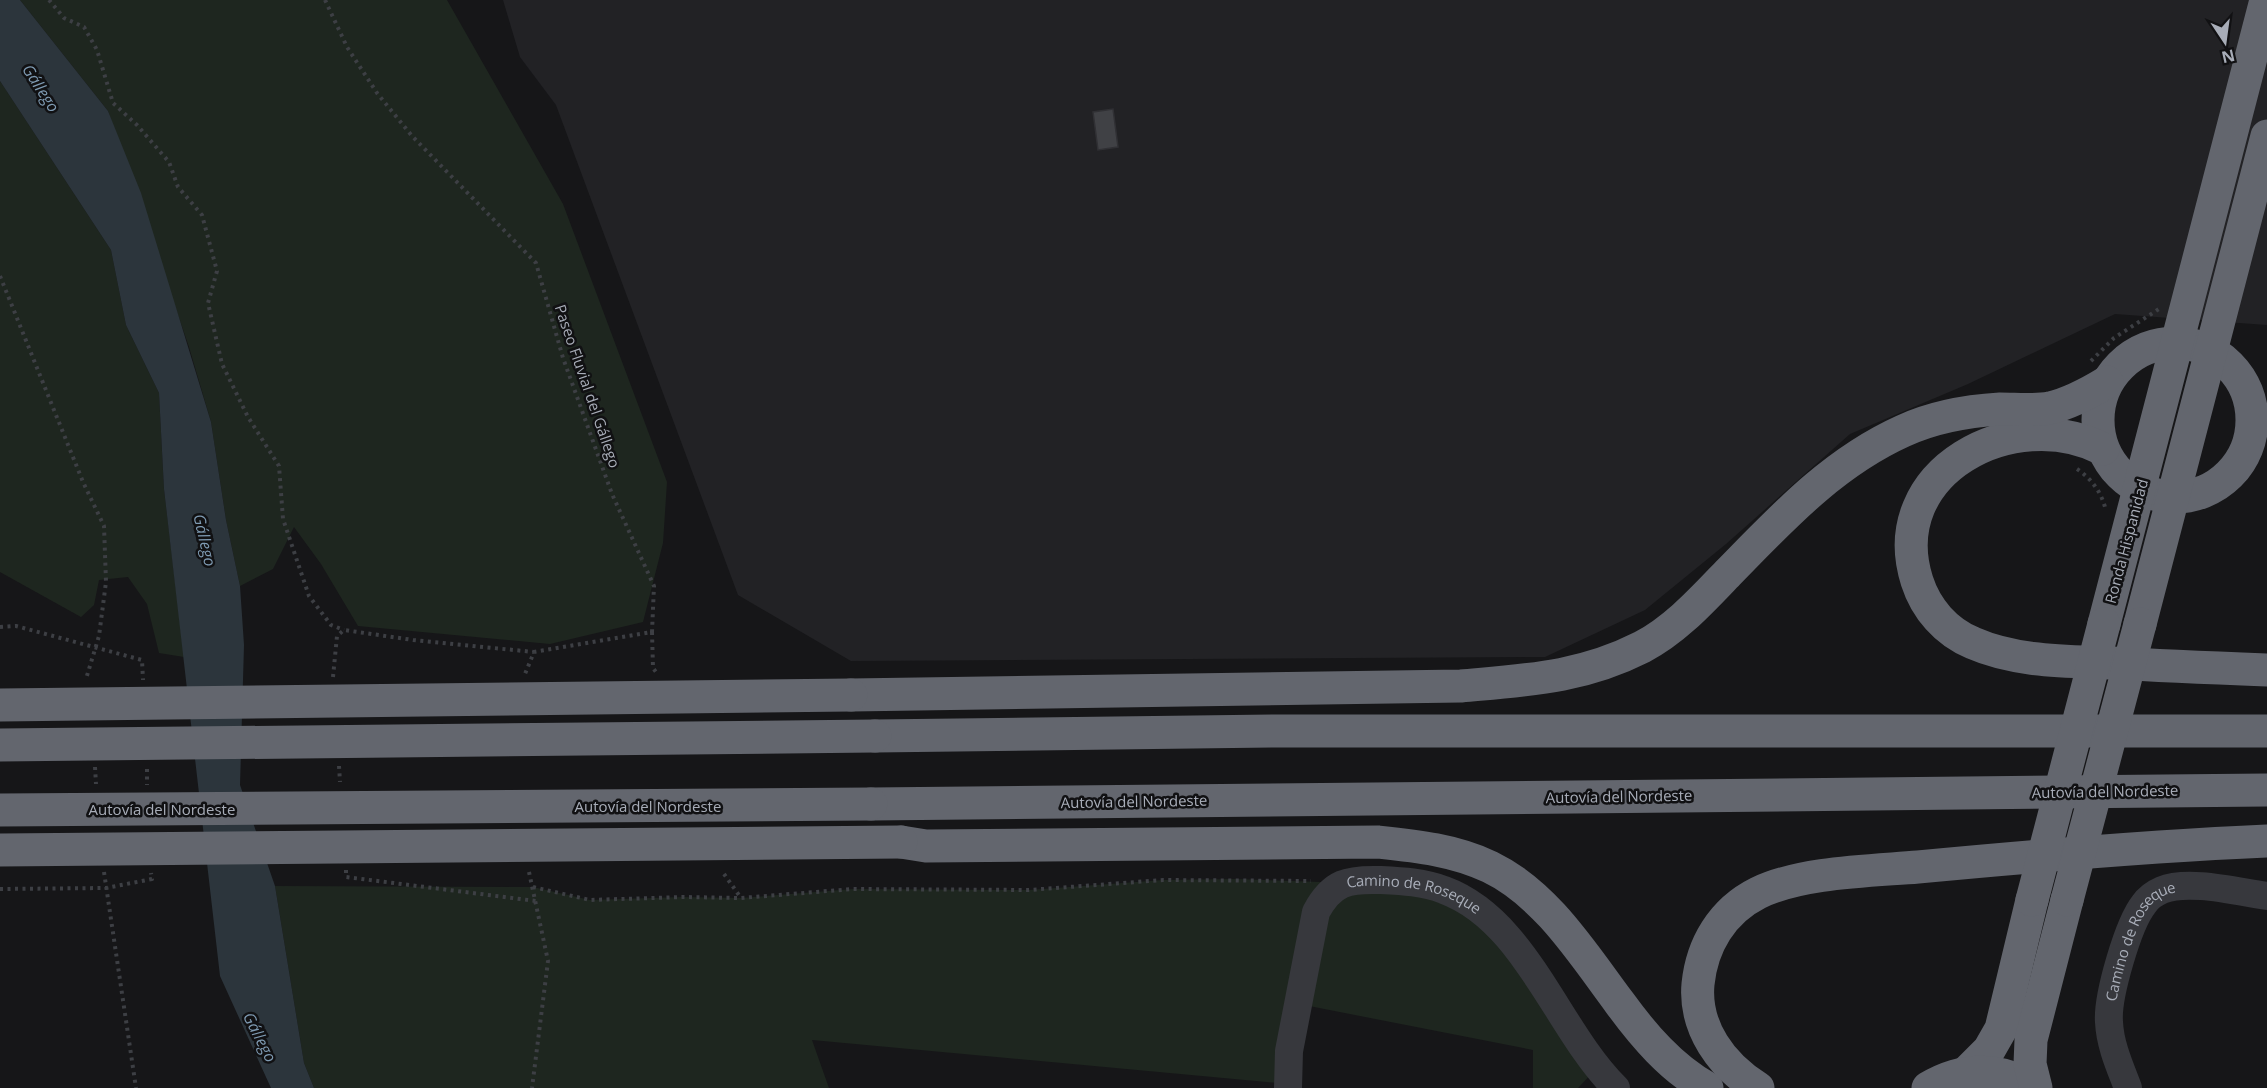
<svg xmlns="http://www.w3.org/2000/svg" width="2267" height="1088" font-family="'Open Sans',sans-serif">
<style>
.built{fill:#222225}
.green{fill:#1e261f}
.water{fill:#2c353c}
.building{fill:#404145;stroke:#303034;stroke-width:1.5}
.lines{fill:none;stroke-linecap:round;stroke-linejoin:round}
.path{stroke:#3d3f44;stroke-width:4;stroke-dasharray:3 4.5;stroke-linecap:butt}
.minor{stroke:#37383d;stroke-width:28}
.highway{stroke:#63666e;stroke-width:33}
.highway-bridge{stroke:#63666e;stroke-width:33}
.labels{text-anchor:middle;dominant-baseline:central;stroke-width:5;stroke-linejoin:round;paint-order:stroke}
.street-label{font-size:15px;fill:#a8adb8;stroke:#111113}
.water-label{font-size:16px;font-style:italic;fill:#7f9bb3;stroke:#111113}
</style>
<rect width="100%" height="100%" fill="#161618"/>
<path class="built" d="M503,0H2267V325L2115,314L1968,384L1850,434L1726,544L1645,610L1545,657L851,661L738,595L556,105L520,57Z"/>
<g class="green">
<path d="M20,0H447L563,204L667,482L663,543L643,622L550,644L358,626L321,564L294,527L273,569L240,586L226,520L211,422L189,347L108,111Z"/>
<path d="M0,81L111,250L126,325L159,393L164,489L184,657L159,653L147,604L128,577L99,580L94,605L81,617L0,572Z"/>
<path d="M1236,879L1321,882L1460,897L1598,1067L1578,1088H1533V1050L1299,1004L1288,1084L812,1040L829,1088H314L304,1063L275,886L533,887L590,900L682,897L741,898L853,889L1029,890L1163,880Z"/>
</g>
<path class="water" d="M0,0H20L108,111L141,193L211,422L226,520L240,586L244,645L240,785L275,886L304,1063L314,1088H271L220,976L164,489L159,393L126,325L111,250L0,81Z"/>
<path class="building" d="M1113,109L1118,147L1098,150L1093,112Z"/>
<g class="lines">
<g class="path">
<path d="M49,0L64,18L84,27L97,50L113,103L137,125L169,162L178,187L202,215L217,271L208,303L222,364L248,417L279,466L283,519L309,596L331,625L344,630"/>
<path d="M325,0L347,47L377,93L412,136L536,263L563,358L612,494L654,586L652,632L534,652L525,674"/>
<path d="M0,276L83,482L104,526L106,582L99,636L86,679"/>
<path d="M2091,361L2114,338L2159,309"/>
<path d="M2077,469C2092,479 2102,493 2106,511"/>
<path d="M0,627L16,626L142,660L143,680"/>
<path d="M652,632L653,668L656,672"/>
<path d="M333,677L337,636L344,630L413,640L534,652"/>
<path d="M339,766L340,782"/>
<path d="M95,767L96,784"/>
<path d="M147,769V785"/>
<path d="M346,870V877L536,901"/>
<path d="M104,872L136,1088"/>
<path d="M529,872L548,961L532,1088"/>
<path d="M724,874L741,898"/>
<path d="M533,887L590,900L682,897L741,898L853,889L1029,890L1163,880L1311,881"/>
<path d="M0,889L106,888L152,879L151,873"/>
</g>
<g class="minor">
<path id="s1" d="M1288,1088L1289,1051L1316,912C1332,882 1348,879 1380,880C1401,881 1424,882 1444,890C1526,920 1557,1030 1616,1088"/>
<path id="s2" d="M2128,1088C2120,1067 2110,1045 2109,1022C2107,997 2128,924 2144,904C2148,898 2155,893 2162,890C2189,879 2238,892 2267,896"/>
</g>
<g class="highway">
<circle cx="2175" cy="420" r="77"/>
<path d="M2103,449C2014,403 1882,471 1917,581C1926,609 1946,632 1973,643C2016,662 2067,661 2112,663C2164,666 2215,668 2267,670"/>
<path d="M2104,624L2266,0"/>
<path d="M2140,624L2267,136"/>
<path d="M851,695L1461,686C1527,680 1581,678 1642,647C1675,630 1702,600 1728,573C1781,519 1832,463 1903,431C1933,417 1967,411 2000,409C2016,409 2034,411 2050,408C2071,403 2089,393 2107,382"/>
<path d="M875,736L1273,731H2267"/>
<path d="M871,804L2267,790"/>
<path d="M901,842L926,846L1378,842C1416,846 1455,850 1490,867C1546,894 1583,954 1619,1002C1643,1035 1671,1068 1707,1088"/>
<path d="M1967,1072L1989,1050L2001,1029L2032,900"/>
<path d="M1758,1088C1722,1066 1694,1028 1698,984C1702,945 1722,911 1758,893C1801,872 1870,871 1918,867C2034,856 2151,846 2267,841"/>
<path d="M1928,1088C1963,1067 1999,1067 2034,1088"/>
<path d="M2036,1088L2030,1064L2031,1040L2067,900"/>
</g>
<g class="highway-bridge">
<path d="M0,705L851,695"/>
<path d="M0,745L875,736"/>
<path d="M0,810L871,804"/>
<path d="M0,850L901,842"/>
<path d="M2032,900L2104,624"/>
<path d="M2067,900L2140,624"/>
</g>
</g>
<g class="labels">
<g class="street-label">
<text transform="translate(588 386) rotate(71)">Paseo Fluvial del Gállego</text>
<text transform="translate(2126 541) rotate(-75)">Ronda Hispanidad</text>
<text transform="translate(2105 791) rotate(-1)">Autovía del Nordeste</text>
<text transform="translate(1619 796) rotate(-1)">Autovía del Nordeste</text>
<text transform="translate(1134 801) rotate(-1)">Autovía del Nordeste</text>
<text x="648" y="806">Autovía del Nordeste</text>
<text x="162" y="809">Autovía del Nordeste</text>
<text stroke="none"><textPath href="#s1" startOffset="292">Camino de Roseque</textPath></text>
<text stroke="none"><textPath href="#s2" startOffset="160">Camino de Roseque</textPath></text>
</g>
<g class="water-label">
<text transform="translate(41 88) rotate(57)">Gállego</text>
<text transform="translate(205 540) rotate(77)">Gállego</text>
<text transform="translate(260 1037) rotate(63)">Gállego</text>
</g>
</g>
<g transform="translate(2225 42) rotate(167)" stroke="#111113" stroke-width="4.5" paint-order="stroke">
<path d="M0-4.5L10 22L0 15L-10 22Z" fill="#a8adb8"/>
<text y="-9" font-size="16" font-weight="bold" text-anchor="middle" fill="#a8adb8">N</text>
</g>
</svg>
